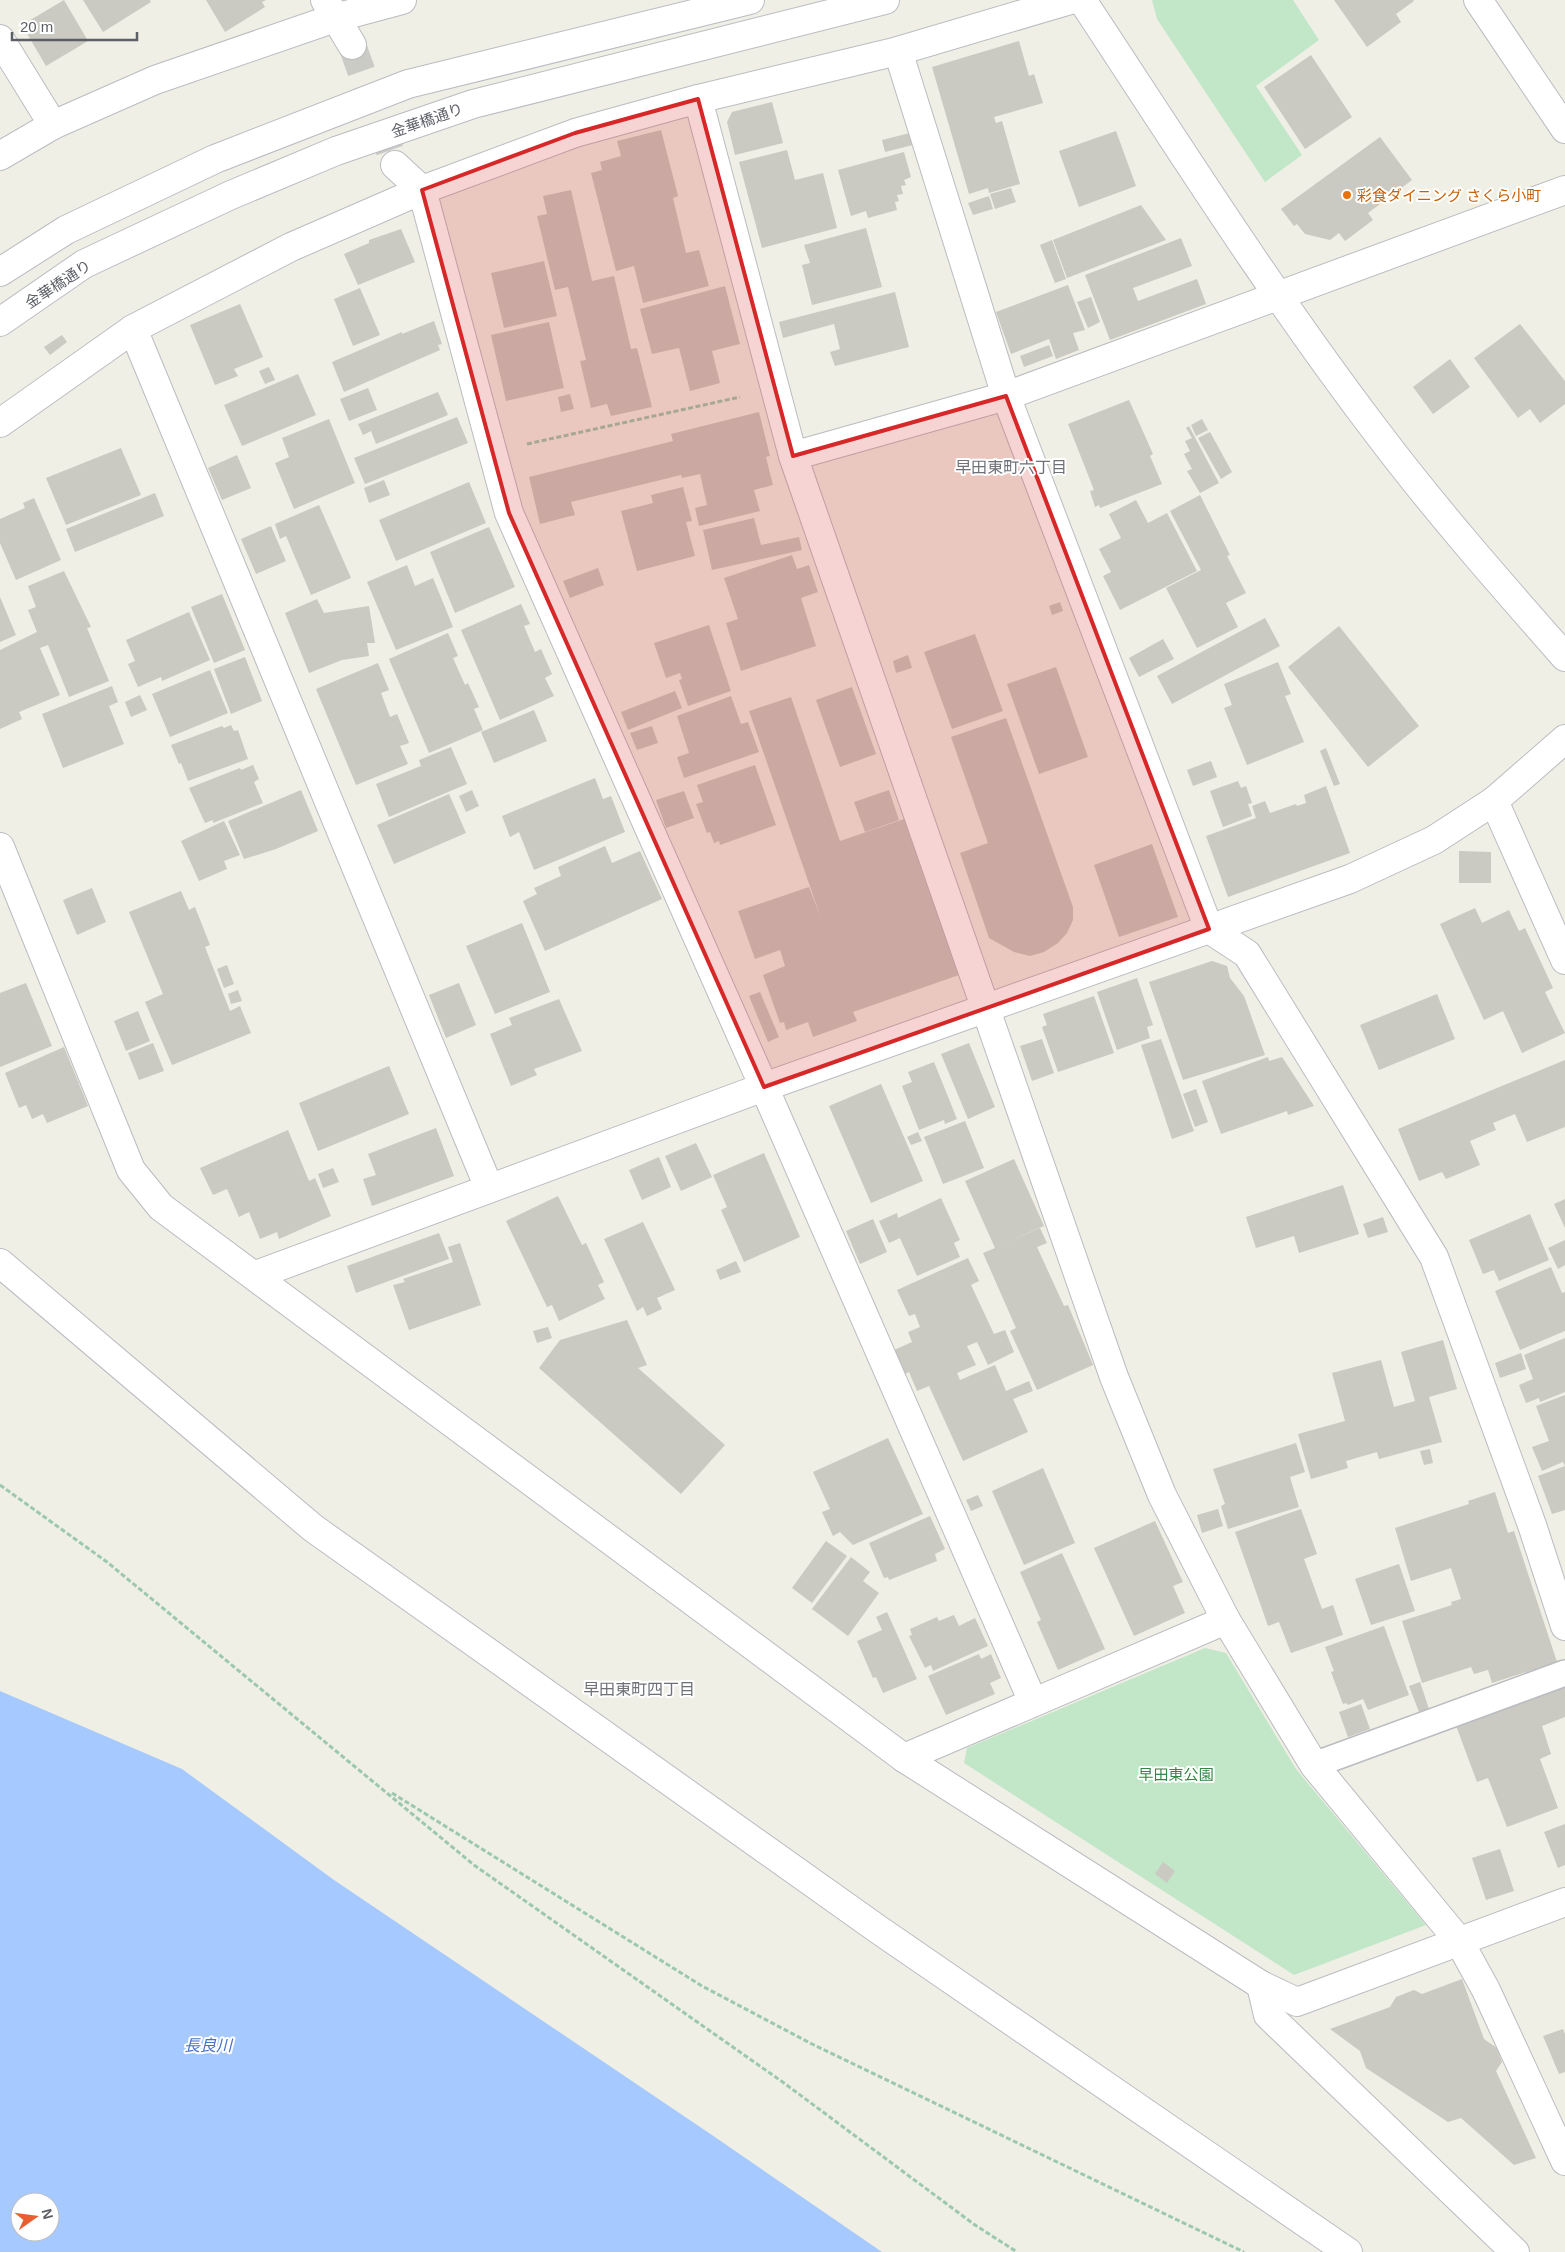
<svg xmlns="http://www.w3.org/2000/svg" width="1565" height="2252" font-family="Helvetica,'Noto Sans JP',sans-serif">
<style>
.green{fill:#c2e7c8}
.water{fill:#a6caff;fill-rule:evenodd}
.building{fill:#cac9c2}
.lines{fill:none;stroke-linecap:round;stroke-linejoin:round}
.street-tunnel{stroke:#cacbc5;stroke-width:28;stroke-dasharray:28 14;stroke-linecap:butt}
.lane-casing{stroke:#babcc1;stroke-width:28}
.street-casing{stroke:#babcc1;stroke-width:30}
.secondary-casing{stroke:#bbbcc3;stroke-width:30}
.path{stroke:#9bc8af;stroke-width:3;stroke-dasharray:5 2.5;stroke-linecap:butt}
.lane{stroke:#fff;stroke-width:25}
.street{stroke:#fff;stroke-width:28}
.secondary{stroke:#fff;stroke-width:28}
.marked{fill:#d62828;fill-opacity:0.2;stroke:#d62828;stroke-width:4;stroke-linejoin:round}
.food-dot{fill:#e8710a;stroke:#fff;stroke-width:2}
.labels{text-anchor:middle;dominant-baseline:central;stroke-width:4;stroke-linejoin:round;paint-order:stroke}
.street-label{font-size:15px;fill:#5d5f66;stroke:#fff}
.food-label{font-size:15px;fill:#c56008;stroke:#fff;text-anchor:start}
.park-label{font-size:15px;fill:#358545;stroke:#fff}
.neighbourhood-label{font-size:16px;fill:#6e7178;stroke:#fff}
.water-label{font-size:16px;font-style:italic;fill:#4770c4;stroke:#fff}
</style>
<rect width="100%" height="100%" fill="#efefe5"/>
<g class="green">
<path d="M1152,0H1293L1319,40L1256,86L1302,155L1265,182L1157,19Z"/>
<path d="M1205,1648L1226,1653L1296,1769L1426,1925L1294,1975L964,1763L967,1748Z"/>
</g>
<path class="water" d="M0,1691L182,1769L334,1880L709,2133L882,2252H0ZM20,2202H50V2232H20Z"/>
<g class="building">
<path d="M64,0L88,41L46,66L22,25Z"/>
<path d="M83,0H150L151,2L103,32Z"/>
<path d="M206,0H266L262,2L265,7L225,32Z"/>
<path d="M1334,0H1413L1414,1L1396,14L1401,22L1367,47Z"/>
<path d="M1019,41L1029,76L1034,74L1043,103L994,117L996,123L1002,121L1020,184L989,193L988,188L969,194L932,67Z"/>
<path d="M1311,55L1352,117L1305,149L1264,87Z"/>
<path d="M772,102L783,143L735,155L727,122L732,112Z"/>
<path d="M661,130L678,196L673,198L686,253L699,250L709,286L643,303L634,266L616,271L591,173L602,170L600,162L621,156L617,141Z"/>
<path d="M1116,131L1136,186L1079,207L1059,151Z"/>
<path d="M910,133L913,145L885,152L882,140Z"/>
<path d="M1380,137L1412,180L1368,213L1373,220L1345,241L1339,233L1330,240L1305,234L1297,224L1294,226L1281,209Z"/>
<path d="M787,150L795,180L823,173L837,228L762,248L739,162Z"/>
<path d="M904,152L911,177L904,180L906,185L901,186L903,194L897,195L899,201L895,202L897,210L868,218L866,211L851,216L838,170Z"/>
<path d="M1011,188L1016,202L995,209L990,194Z"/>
<path d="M571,190L592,281L614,276L631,349L637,348L652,407L611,416L607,404L591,408L580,361L586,360L568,287L555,290L537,216L547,214L543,196Z"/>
<path d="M989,196L993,209L973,215L968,203Z"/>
<path d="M1141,205L1166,240L1067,278L1053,240Z"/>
<path d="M866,228L882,287L812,305L802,265L810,263L804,245Z"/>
<path d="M401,229L415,262L358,285L344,254L369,243V240Z"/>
<path d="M1181,238L1192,266L1133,288L1138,301L1197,279L1206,304L1110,340L1085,275Z"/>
<path d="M1052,240L1066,279L1055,283L1040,245Z"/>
<path d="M544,261L557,316L504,328L491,273Z"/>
<path d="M1068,285L1085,330L1073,333L1079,350L1056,359L1049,339L1011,354L996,312Z"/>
<path d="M725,286L740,344L712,351L720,383L690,391L679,348L652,354L640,309Z"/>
<path d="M360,288L380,335L353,346L334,299Z"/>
<path d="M895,292L909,347L835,366L830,352L840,349L834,324L783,338L779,322Z"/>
<path d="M1091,297L1100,322L1088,328L1077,302Z"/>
<path d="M240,304L263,357L234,369L238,376L215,385L190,325Z"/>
<path d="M434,321L442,344L438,345L440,350L344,392L332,362L402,332V334Z"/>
<path d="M549,322L564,388L506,401L491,335Z"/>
<path d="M1520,324L1565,381V404L1540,423L1530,409L1518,418L1474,358Z"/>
<path d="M62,335L67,342L50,355L44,347Z"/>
<path d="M1049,345L1053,356L1024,367L1020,356Z"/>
<path d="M1450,359L1470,387L1433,414L1413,387Z"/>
<path d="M269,367L275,380L265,384L259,371Z"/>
<path d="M298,374L316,415L242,446L224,405Z"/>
<path d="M368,388L377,410L349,421L340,399Z"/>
<path d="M438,392L448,415L376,444L371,431L363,435L358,424Z"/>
<path d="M570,394L574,409L561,412L558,397Z"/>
<path d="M1129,400L1153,454L1150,456L1162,484L1100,508L1099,505L1095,507L1090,491L1094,490L1068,424Z"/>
<path d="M759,412L770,456L766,457L773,485L754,490L760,511L699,526L695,508L707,505L700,474L682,478L681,475L571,502L575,515L540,524L529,477L673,441L671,434Z"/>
<path d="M457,417L468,443L365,484L354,458Z"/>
<path d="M329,419L355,483L294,509L275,463L289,457L282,438Z"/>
<path d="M1202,419L1208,430L1196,436L1191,425Z"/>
<path d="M1189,426L1219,483L1200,493L1187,471L1192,469L1184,454L1190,451L1185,441L1192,438L1186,428Z"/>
<path d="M1210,432L1232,472L1221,479L1198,438Z"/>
<path d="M121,448L141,495L66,525L46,478Z"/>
<path d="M237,455L251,488L222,500L208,468Z"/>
<path d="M384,480L390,495L369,503L364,488Z"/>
<path d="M469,482L486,523L396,561L379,520Z"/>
<path d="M683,487L692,521L686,522L695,556L637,571L621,511L653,503L651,495Z"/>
<path d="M155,493L164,516L75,552L66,529Z"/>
<path d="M1200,495L1230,555L1227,556L1246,593L1226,603L1238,627L1197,648L1166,588L1201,570L1170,511Z"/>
<path d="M34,498L61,560L16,580L0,543V519L25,508L23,503Z"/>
<path d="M1136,500L1148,523L1167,513L1197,571L1120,610L1103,576L1111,572L1099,549L1121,538L1109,514Z"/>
<path d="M319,505L351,578L311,595L286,536L280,539L275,524Z"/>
<path d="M754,518L761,545L799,537L802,550L712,570L703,530Z"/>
<path d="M271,526L286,561L256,574L241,539Z"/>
<path d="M489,527L515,587L455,613L430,552Z"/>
<path d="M792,555L797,569L809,565L818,592L801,598L816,646L741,671L726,623L738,619L724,578Z"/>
<path d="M407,565L415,586L433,578L453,627L396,650L367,582Z"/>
<path d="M598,568L604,585L570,598L563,581Z"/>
<path d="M64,571L91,627L87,628L109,681L69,697L48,645L40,648L60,695L19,712L22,719L0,729V650L37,632L28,610L36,607L28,586Z"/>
<path d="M222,594L245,650L214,663L191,607Z"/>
<path d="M0,597L16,635L0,642Z"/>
<path d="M317,599L324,613L369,606L375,643H367L369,656L342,660L309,673L285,613Z"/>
<path d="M1060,602L1063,611L1052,615L1049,606Z"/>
<path d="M521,604L530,624L524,626L535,652L541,649L552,674L545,678L554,696L500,720L461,630Z"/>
<path d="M189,612L210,660L162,681L161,677L138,687L128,664L135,661L126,640Z"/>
<path d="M1265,618L1280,646L1172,704L1157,676Z"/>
<path d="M709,625L731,691L688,706L679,680L682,679L680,673L666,678L654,643Z"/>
<path d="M1339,626L1419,726L1368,767L1288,667Z"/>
<path d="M448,633L458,656L453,658L465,685L468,683L479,707L474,709L483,730L429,753L389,659Z"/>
<path d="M975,634L1003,711L952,729L924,652Z"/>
<path d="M1163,639L1174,659L1139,677L1129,658Z"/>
<path d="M908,655L912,668L896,673L893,661Z"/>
<path d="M245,657L262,701L231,714L214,669Z"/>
<path d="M1278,662L1291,694L1285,696L1304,742L1247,765L1224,708L1232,705L1224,684Z"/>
<path d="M378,663L389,690L381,693L390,717L397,714L409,743L400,746L408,764L356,785L316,689Z"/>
<path d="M1056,667L1088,757L1039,774L1007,684Z"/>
<path d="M210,670L228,713L170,737L152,694Z"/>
<path d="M112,686L118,702L109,706L124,744L63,768L42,714Z"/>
<path d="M852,687L876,754L840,767L816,700Z"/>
<path d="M675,691L682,708L628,730L621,712Z"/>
<path d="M140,695L147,710L131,717L125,702Z"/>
<path d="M731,696L741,724L748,722L759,752L684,778L677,757L689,753L677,716Z"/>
<path d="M791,697L840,841L904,819L959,975L853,1012L857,1021L813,1037L808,1022L786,1030L784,1022L780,1023L763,975L785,966L780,950L755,959L738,911L809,887L821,918L749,711Z"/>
<path d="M534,710L547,741L494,763L481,732Z"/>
<path d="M1006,718L1073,907V920L1067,933L1058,943L1044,952L1030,956L1014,952L989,938L960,853L988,843L951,737Z"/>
<path d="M231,725L234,731L238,730L248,759L188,781L181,763L179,764L171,745L222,726L224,728Z"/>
<path d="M652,726L658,743L637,750L630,733Z"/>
<path d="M451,747L467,784L389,817L376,784L421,766L419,760Z"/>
<path d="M1326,748L1340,784L1334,786L1320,751Z"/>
<path d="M1211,761L1217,777L1193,786L1187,770Z"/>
<path d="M253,765L259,779L254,782L263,803L213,823V820L205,823L189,788L240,768L241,770Z"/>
<path d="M755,765L776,825L720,845L719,841L714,843L710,832L707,833L696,804L703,802L697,785Z"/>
<path d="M595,778L603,799L611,796L625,832L534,870L519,832L510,837L502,816Z"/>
<path d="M1238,781L1241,788L1246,786L1252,803L1248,804L1252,816L1223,827L1210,791Z"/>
<path d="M1326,786L1350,853L1228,897L1206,836L1256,818L1252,806L1265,801L1270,813L1296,804L1297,806L1306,803L1304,795Z"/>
<path d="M301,790L318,831L276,849L244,859L228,821Z"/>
<path d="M472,790L479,806L466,812L459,796Z"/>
<path d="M889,790L899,820L865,832L854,802Z"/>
<path d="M684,791L694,818L666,828L656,800Z"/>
<path d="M449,794L466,833L394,864L377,825Z"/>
<path d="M224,821L240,855L224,861L227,869L199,881L181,841Z"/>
<path d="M1152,844L1178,917L1119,937L1094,865Z"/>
<path d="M605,846L612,863L640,851L662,899L545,951L523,901L537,894L534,888L561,876L558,867Z"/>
<path d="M1459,851L1491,852V883H1459Z"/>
<path d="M92,888L106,922L77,935L63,900Z"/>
<path d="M181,891L189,910L195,907L210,945L205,947L230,1011L240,1006L251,1033L172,1065L145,1002L163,994L129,912Z"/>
<path d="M1475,908L1482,923L1509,910L1519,931L1525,928L1553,988L1545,992L1565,1033L1522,1053L1503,1011L1484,1020L1440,924Z"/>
<path d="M522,923L550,992L495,1014L466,946Z"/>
<path d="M1212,961L1227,966L1230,978L1244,996L1265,1055L1183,1080L1149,982Z"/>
<path d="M227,965L234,984L224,988L217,969Z"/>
<path d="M1137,978L1153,1025L1147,1027L1150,1038L1117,1050L1097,992Z"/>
<path d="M26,983L52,1046L0,1067V993Z"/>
<path d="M459,983L476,1025L446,1038L429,995Z"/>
<path d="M238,990L242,1001L231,1004L228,994Z"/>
<path d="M760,992L779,1037L768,1042L749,996Z"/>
<path d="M1437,994L1455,1039L1379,1070L1360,1025Z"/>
<path d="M1094,996L1114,1053L1058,1072L1042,1027L1047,1025L1043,1014Z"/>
<path d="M559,999L582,1051L534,1069L537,1075L511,1086L490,1034L512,1025L509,1018Z"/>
<path d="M138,1011L150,1041L126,1051L114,1021Z"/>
<path d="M1042,1039L1054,1073L1032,1081L1020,1046Z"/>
<path d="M1161,1039L1194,1131L1172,1139L1141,1045Z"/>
<path d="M153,1043L164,1071L139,1080L128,1053Z"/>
<path d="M969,1043L995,1107L968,1119L941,1054Z"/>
<path d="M64,1047L88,1106L47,1123L43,1114L32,1119L26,1105L19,1108L5,1073Z"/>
<path d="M1268,1057L1269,1061L1282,1057L1314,1106L1288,1115L1287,1111L1221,1134L1202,1081Z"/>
<path d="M1565,1060V1127L1527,1142L1515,1114L1493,1123L1496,1130L1470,1141L1480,1165L1446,1179L1442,1172L1419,1181L1398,1129Z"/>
<path d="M934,1062L957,1119L945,1124L944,1120L919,1130L902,1086L912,1082L908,1072Z"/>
<path d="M389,1066L409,1114L318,1151L299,1103Z"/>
<path d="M881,1084L923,1181L871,1203L829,1106Z"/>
<path d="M1196,1089L1208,1122L1195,1127L1183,1094Z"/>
<path d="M965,1121L984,1168L943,1184L924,1137Z"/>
<path d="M436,1128L454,1176L372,1206L363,1179L376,1175L368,1154Z"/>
<path d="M288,1130L309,1181L315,1178L331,1216L279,1239L277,1232L260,1239L249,1212L239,1217L227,1189L213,1195L200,1168Z"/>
<path d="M918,1132L922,1141L911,1145L907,1137Z"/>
<path d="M696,1143L712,1177L681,1191L665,1156Z"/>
<path d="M764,1153L800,1237L744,1262L721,1210L727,1207L713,1175Z"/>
<path d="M659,1157L671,1187L642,1200L629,1170Z"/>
<path d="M1014,1159L1044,1226L1007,1242L1040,1228L1047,1243L1037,1247L1064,1306L1068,1305L1093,1365L1037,1390L1010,1331L1016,1328L983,1253L995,1248L965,1181Z"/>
<path d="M333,1168L339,1182L323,1188L318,1174Z"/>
<path d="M1343,1185L1359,1234L1299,1253L1294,1236L1256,1248L1246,1217Z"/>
<path d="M558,1196L582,1245L586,1243L604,1282L598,1285L605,1299L559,1321L552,1305L547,1307L506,1221Z"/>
<path d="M941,1198L960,1240L954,1243L960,1257L917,1276L900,1238L889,1243L879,1221L897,1213L898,1218Z"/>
<path d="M1565,1199V1228L1554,1204Z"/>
<path d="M1530,1214L1549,1260L1499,1281L1494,1270L1483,1274L1469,1240Z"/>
<path d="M1383,1217L1388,1232L1368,1238L1363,1224Z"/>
<path d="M873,1219L887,1252L860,1264L846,1231Z"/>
<path d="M643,1222L675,1290L657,1298L662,1309L647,1316L643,1307L637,1311L604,1239Z"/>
<path d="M439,1233L449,1259L356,1293L347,1266Z"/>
<path d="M1565,1240V1265L1558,1269L1548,1248Z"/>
<path d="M460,1243L481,1305L409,1330L393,1285L405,1282L403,1279L453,1262L448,1247Z"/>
<path d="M968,1258L979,1281L971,1285L994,1334L1005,1330L1014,1352L988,1365L977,1342L967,1346L976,1365L957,1373L960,1380L995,1365L1006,1391L1029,1381L1033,1391L1013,1399L1028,1432L963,1461L929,1386L917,1391L909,1372L905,1374L894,1350L912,1342L908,1332L920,1327L915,1314L909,1316L897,1290Z"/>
<path d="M736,1261L741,1272L720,1280L716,1270Z"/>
<path d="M1551,1267L1562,1293L1565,1292V1331L1520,1350L1495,1291Z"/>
<path d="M627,1320L647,1365L638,1368L725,1445L681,1494L539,1368L560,1340Z"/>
<path d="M548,1327L552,1338L537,1343L533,1331Z"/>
<path d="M1565,1338V1392L1540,1402L1539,1398L1526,1403L1519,1385L1533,1379L1524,1355Z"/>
<path d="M1443,1340L1457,1389L1429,1397L1442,1442L1379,1459L1377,1452L1346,1461L1348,1468L1311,1479L1298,1434L1345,1421L1332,1373L1381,1360L1394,1407L1415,1401L1401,1352Z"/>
<path d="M1521,1353L1526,1369L1500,1378L1495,1363Z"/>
<path d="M1565,1395V1510L1552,1514L1538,1476L1565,1466L1563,1462L1542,1471L1532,1447L1549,1441L1536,1406Z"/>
<path d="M888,1438L923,1514L853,1545L840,1532L833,1536L822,1512L830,1509L813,1472Z"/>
<path d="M1296,1443L1305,1472L1290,1477L1299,1507L1228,1529L1221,1506L1225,1504L1213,1469Z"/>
<path d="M1430,1449L1433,1463L1424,1465L1420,1451Z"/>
<path d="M1043,1468L1075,1543L1024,1565L992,1491Z"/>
<path d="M1495,1492L1508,1533L1514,1531L1557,1662L1492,1683L1488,1670L1474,1674L1471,1667L1422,1683L1402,1621L1452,1605L1451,1602L1461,1599L1451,1568L1411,1581L1395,1528L1469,1504L1468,1501Z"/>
<path d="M978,1495L983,1506L971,1511L966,1500Z"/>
<path d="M1218,1509L1223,1526L1202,1533L1197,1515Z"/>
<path d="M1301,1509L1317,1554L1304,1559L1322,1609L1333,1605L1343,1635L1291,1653L1279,1622L1268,1626L1235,1532Z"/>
<path d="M930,1516L945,1549L935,1554L937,1561L889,1580L888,1577L884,1578L869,1543Z"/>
<path d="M1155,1521L1183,1582L1173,1586L1185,1613L1134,1636L1094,1548Z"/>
<path d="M826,1541L847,1556L812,1603L792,1588Z"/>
<path d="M1062,1553L1105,1649L1058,1670L1037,1622L1041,1620L1020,1572Z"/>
<path d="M851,1557L870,1572L863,1581L879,1593L848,1636L812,1609Z"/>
<path d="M1399,1564L1415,1611L1371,1625L1355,1579Z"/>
<path d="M887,1612L917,1679L883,1693L876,1677L873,1678L857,1641L882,1630L876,1617Z"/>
<path d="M954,1615L959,1626L975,1618L988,1646L933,1671L931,1665L925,1668L909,1636L912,1635L910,1629L937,1617L939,1621Z"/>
<path d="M1384,1626L1409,1695L1368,1710L1363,1699L1348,1705L1346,1703L1343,1704L1331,1672L1334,1671L1325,1647Z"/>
<path d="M979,1654L981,1659L991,1654L1001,1678L990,1683L995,1694L946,1715L928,1676Z"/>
<path d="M1420,1682L1429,1709L1419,1712L1409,1686Z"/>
<path d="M1565,1683V1717L1542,1726L1551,1754L1540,1759L1558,1808L1507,1827L1488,1778L1477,1782L1455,1723Z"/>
<path d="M1361,1704L1370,1729L1348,1737L1339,1712Z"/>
<path d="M1565,1824V1865L1558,1868L1544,1832Z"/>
<path d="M1500,1849L1514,1891L1486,1900L1472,1858Z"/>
<path d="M1163,1862L1175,1871L1167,1883L1155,1874Z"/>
<path d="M1462,1979L1484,2039L1497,2048L1502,2062L1496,2071L1536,2158L1514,2165L1461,2118L1448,2122L1366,2068L1360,2051L1330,2029L1390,2007L1396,1997L1414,1990L1422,1994Z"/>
<path d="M1563,2029L1565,2034V2072L1559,2074L1543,2036Z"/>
</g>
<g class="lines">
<path class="street-tunnel" d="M352,45L395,165"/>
<defs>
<path id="lane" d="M1314,1765L1565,1673"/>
<g id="street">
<path d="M325,0L352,45"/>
<path d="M1478,0L1565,129"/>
<path d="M0,39L53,125"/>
<path d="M898,51L1006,396L1209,929L1247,954L1434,1257L1532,1525L1565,1626"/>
<path d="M698,99L793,456L1114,1377L1162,1495L1226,1620L1314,1765L1459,1941L1486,1990L1565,2161"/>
<path d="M0,156L53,125L155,80L335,18L402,0"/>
<path d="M395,165L422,190L509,513L764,1087L1350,879L1434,840L1494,801L1565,739"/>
<path d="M133,329L489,1188"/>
<path d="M0,423L133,329L291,247L422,190L575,133L698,99L898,51L1070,0"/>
<path d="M793,456L1006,396L1565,190"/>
<path d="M1494,801L1565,960"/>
<path d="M0,847L131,1170L161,1207L904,1758L1261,1985L1297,2002L1565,1902"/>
<path d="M256,1275L764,1087L1033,1702"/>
<path d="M904,1758L1226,1620"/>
<path d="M1261,1985L1268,2015L1515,2252"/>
</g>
<g id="secondary">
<path d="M1082,0C1177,144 1269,290 1373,427C1433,507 1499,582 1565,657"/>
<path d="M0,272L66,230L215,159L408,84L750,0"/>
<path d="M0,322L84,264L231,195L336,151L473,104L885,0"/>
<path d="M0,1263L313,1528L879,1930L1348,2252"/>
</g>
</defs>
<use href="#lane" class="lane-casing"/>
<use href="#street" class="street-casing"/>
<use href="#secondary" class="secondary-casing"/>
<g class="path">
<path d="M527,444L740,397"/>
<path d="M0,1485L107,1562L474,1865L784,2083L975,2225L1017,2252"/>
<path d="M392,1793L702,1986L812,2044L1244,2252"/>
</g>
<use href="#lane" class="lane"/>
<use href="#street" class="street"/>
<use href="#secondary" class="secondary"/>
</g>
<path class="marked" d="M698,99L793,456L1006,396L1209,929L764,1087L509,513L422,190L575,133Z"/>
<circle class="food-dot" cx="1347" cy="195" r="5"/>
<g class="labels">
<g class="street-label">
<text transform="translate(427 120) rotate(-19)">金華橋通り</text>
<text transform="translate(58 284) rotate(-33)">金華橋通り</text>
</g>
<g class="food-label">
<text x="1357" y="195">彩食ダイニング さくら小町</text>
</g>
<g class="park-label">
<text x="1176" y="1774">早田東公園</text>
</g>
<g class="neighbourhood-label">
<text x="1011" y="467">早田東町六丁目</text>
<text x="639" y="1689">早田東町四丁目</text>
</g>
<g class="water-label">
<text x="208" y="2045">長良川</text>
</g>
</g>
<g transform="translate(35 2217) rotate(76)"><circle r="24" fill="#ffffff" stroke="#bebfc2"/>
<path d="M0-4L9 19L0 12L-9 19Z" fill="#e95d31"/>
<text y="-8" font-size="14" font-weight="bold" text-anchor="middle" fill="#5d5f66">N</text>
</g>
<path d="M12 32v8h125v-8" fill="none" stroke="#5d5f66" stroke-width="2.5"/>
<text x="20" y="32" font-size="15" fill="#5d5f66" stroke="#ffffff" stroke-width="4" paint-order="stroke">20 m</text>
</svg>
